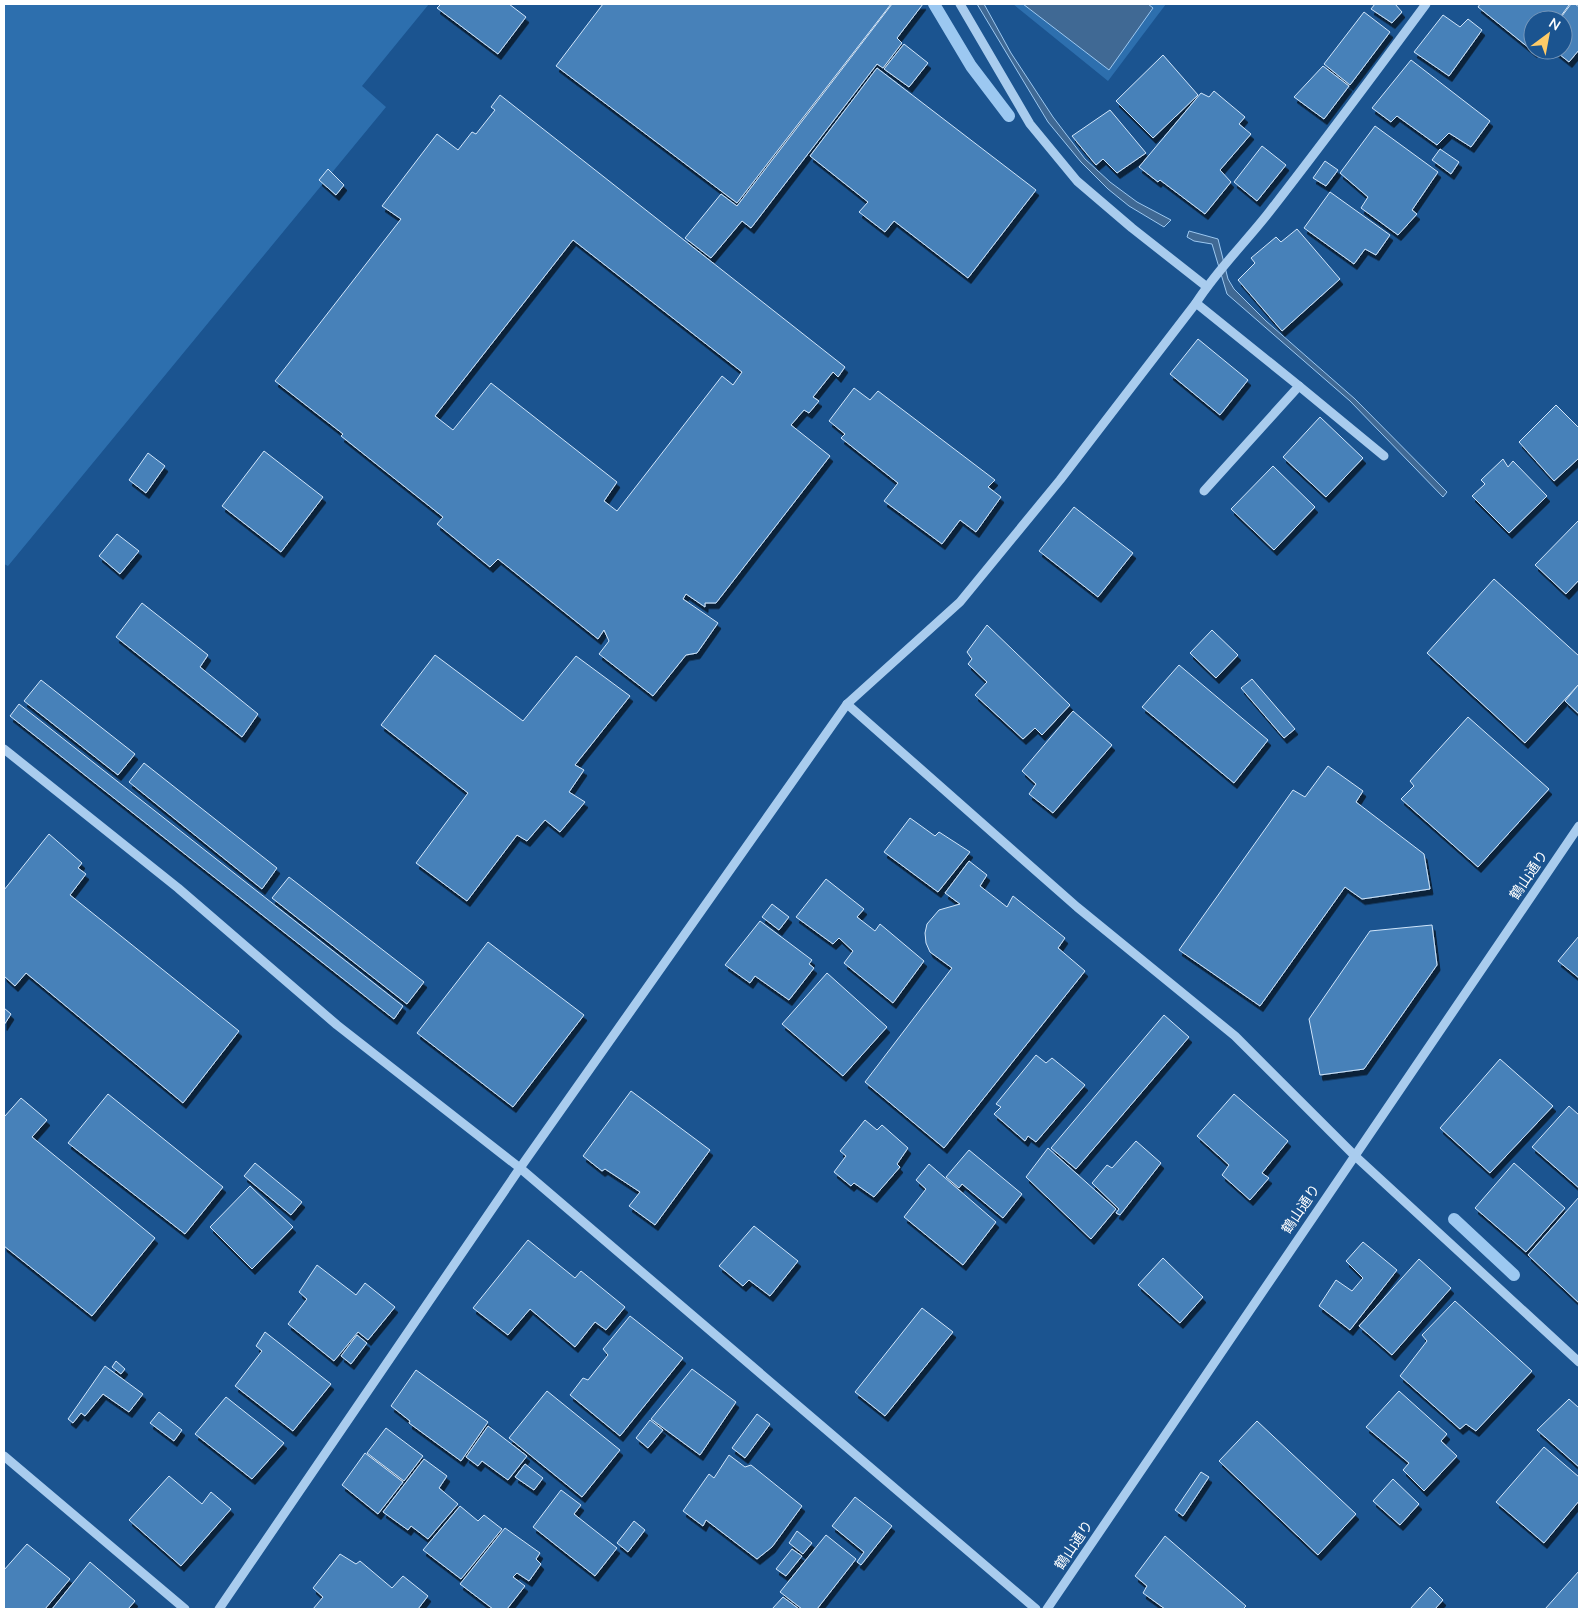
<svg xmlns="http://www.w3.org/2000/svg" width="1583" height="1613" font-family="'Nunito Sans','Noto Sans JP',sans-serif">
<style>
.green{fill:#2d6fae}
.water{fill:#406994;stroke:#9cc8f1}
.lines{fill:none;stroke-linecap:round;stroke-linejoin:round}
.stream{stroke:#9cc8f1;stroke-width:12}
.building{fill:#4781b9;stroke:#d0e5fa;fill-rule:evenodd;filter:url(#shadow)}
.minor{stroke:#a9ccee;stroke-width:9}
.labels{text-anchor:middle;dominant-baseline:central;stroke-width:5;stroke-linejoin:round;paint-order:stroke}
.street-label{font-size:14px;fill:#fff;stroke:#1b5490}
</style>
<defs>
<filter id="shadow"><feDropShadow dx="3" dy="5.5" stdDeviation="0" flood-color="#0009"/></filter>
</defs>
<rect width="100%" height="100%" fill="#1b5490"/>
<g class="green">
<path d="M4,4H429L362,86L386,107L8,566L4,564Z"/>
<path d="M1013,4H1166L1108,81Z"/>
</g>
<g class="water">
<path d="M977,4H984L1011,53L1053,117L1085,159L1110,182L1137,202L1171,220L1164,227L1129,206L1108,189L1081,162L1048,122Z"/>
<path d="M1023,4H1148L1153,8L1109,70Z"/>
<path d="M1189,231L1218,239L1228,279L1234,289L1266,321L1355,399L1447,492L1443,497L1350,401L1227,294L1212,244L1194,241L1187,237Z"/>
</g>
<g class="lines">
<g class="stream">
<path d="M934,4L971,66L1009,116"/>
<path d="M1454,1219L1514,1275"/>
</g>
</g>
<g class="building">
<path d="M441,4H509L526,17L498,54L437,8Z"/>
<path d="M603,4H891L737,203L556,66Z"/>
<path d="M892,4H923L897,38L902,43L883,68L877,64L751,228L742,221L711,258L685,238L721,194L737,206Z"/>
<path d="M1375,4H1395L1402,12L1392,23L1371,9Z"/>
<path d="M1480,4H1567L1569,5L1558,20H1533V50H1536L1534,52L1478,7Z"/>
<path d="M1571,4H1575L1579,7V50L1569,62L1554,50H1563V20H1559Z"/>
<path d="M1364,12L1390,32L1350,85L1324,64Z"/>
<path d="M1443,15L1460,27L1468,19L1482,30L1449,76L1414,52Z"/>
<path d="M904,44L928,63L909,87L884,69Z"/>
<path d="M1163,55L1198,95L1153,138L1116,101Z"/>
<path d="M1411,60L1490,121L1471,147L1449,133L1437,145L1397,116L1391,122L1372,108Z"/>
<path d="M1323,66L1349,86L1324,119L1294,97Z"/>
<path d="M877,68L1036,190L968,278L894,221L885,232L859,212L868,202L810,156Z"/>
<path d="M1214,91L1245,117L1239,124L1251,134L1220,170L1231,182L1205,214L1160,180L1158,182L1139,167L1201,93L1209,97Z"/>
<path d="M500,95L845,367L838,377L833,372L813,397L819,401L809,413L804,410L791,425L830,456L716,603H705V607L686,594L683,599L718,623L697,653L686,655L653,696L599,654L609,641L604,630L598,639L498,559L490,567L437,524L443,517L341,436L343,434L275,381L401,219L382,206L437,134L458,150L472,132L476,134L495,110L491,107ZM573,240L742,372L733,385L722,376L617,511L604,501L617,482L491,383L453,430L435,416Z"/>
<path d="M1110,110L1146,153L1117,173L1103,159L1096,165L1072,136Z"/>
<path d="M1375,126L1438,172L1412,210L1417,214L1398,235L1361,208L1368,197L1340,173Z"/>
<path d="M1262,146L1286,165L1257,201L1234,182Z"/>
<path d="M1440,149L1459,162L1451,174L1432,160Z"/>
<path d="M1325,161L1338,170L1326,186L1313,178Z"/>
<path d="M328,169L344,185L336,195L319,180Z"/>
<path d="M1330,192L1390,235L1376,255L1365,249L1354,264L1304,228Z"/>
<path d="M1297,229L1340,279L1282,331L1238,280L1255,263L1251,258L1276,237L1281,242Z"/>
<path d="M1198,339L1248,380L1220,415L1170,374Z"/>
<path d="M854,388L870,400L878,391L995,480L988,487L1001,497L976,532L960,520L942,544L884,501L898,483L841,438L845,434L829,421Z"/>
<path d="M1556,405L1579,428V458L1554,481L1519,442Z"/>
<path d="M1320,417L1363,458L1326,497L1283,457Z"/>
<path d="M264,451L323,497L281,552L222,506Z"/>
<path d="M148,453L165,466L146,493L129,480Z"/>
<path d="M1503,459L1508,467L1513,461L1547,496L1509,533L1472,496L1485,484L1481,480Z"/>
<path d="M1273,466L1315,507L1274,550L1231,509Z"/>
<path d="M1074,507L1133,553L1098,597L1039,551Z"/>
<path d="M1579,520V580L1566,594L1535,565Z"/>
<path d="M117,534L139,551L120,574L99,556Z"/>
<path d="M1494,579L1579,656V684L1525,743L1427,653Z"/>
<path d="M142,603L208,655L200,667L258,714L242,737L116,637Z"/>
<path d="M987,625L1070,705L1042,735L1035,728L1023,739L975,695L987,682L968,664L972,659L967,652Z"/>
<path d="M1212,630L1238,655L1216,678L1190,653Z"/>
<path d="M435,655L523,721L576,656L630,696L575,765L584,770L569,792L585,802L560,832L545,820L527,841L517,835L467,901L416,863L468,793L381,725Z"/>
<path d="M1179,665L1268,740L1234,783L1142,707Z"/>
<path d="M1252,679L1295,729L1284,738L1241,688Z"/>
<path d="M41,680L135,754L118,775L24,701Z"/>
<path d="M1579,684V714L1565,701Z"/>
<path d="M19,704L403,1006L394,1019L10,716Z"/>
<path d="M1073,711L1112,745L1053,813L1029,794L1036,784L1022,771Z"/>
<path d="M1468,717L1549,789L1478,867L1401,799L1414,786L1410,781Z"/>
<path d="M144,763L277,868L262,889L129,782Z"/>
<path d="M1328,766L1363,791L1356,802L1424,854L1430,889L1362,899L1345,887L1260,1006L1179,950L1293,790L1305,797Z"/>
<path d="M910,818L935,836L939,832L970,852L938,892L884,852Z"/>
<path d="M49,834L82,863L78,868L86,874L70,895L239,1031L183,1103L26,973L15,986L4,976V890Z"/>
<path d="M969,861L987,875L980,886L1007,907L1013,896L1065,938L1058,948L1085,971L944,1148L865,1082L952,968L930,952L926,943L925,933L927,924L939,910L960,904L945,893Z"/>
<path d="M289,877L424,982L407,1004L272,898Z"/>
<path d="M826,879L864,909L857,917L875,931L880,924L924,961L893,1003L844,963L853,951L839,938L833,944L796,917Z"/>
<path d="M772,904L789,917L779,930L762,917Z"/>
<path d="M760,921L812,960L809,964L814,968L789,1000L755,976L750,983L725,965Z"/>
<path d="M1432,925L1437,965L1364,1069L1320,1075L1309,1019L1370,931Z"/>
<path d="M1579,936V978L1558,961Z"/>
<path d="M488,942L584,1015L513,1107L417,1033Z"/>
<path d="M827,973L887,1027L843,1076L782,1024Z"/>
<path d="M4,1008L11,1014L4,1025Z"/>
<path d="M1164,1015L1189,1037L1076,1169L1051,1148Z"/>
<path d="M1036,1055L1046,1063L1052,1058L1085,1085L1036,1142L1028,1136L1025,1141L994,1114L1001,1107L996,1104Z"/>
<path d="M1500,1059L1553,1106L1490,1173L1440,1128Z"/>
<path d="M631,1091L710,1150L655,1225L629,1206L640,1192L605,1169L602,1171L583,1156Z"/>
<path d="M108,1094L223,1187L185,1234L68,1143Z"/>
<path d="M1234,1094L1288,1141L1262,1173L1269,1178L1250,1200L1222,1175L1229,1165L1197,1136Z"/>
<path d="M21,1098L47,1120L32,1137L155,1238L92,1316L4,1246V1115L5,1116Z"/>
<path d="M1569,1106L1579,1115V1188L1532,1147Z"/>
<path d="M865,1120L877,1130L882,1125L908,1148L897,1164L900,1167L874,1197L854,1183L851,1186L834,1172L846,1156L840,1151Z"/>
<path d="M1136,1141L1161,1163L1120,1215L1116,1213L1119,1209L1092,1183L1107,1165L1112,1168Z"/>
<path d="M1048,1148L1116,1209L1091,1239L1026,1177Z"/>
<path d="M969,1150L1022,1194L1003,1218L962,1184L959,1188L946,1177Z"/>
<path d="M255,1163L302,1202L291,1215L244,1176Z"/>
<path d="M1514,1163L1565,1208L1526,1252L1475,1208Z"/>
<path d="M929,1164L996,1222L963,1265L904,1217L926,1189L916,1180Z"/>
<path d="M250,1186L293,1227L252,1269L210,1227Z"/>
<path d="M1579,1197V1303L1528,1255Z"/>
<path d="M754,1226L798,1261L770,1296L749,1280L743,1286L719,1266Z"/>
<path d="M528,1240L575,1278L581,1271L625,1307L606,1330L595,1322L575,1347L530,1309L508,1335L473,1308Z"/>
<path d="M1363,1242L1397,1270L1350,1330L1319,1306L1336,1280L1352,1291L1363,1278L1346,1261Z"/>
<path d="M1163,1258L1203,1297L1180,1323L1138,1285Z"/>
<path d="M1419,1259L1451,1288L1392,1355L1359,1326Z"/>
<path d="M317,1265L356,1295L365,1283L395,1307L368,1340L358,1332L334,1361L288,1324L307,1299L299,1292Z"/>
<path d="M1455,1301L1532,1371L1476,1431L1466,1424L1460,1429L1400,1376L1427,1341L1422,1335Z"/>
<path d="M922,1308L953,1332L885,1416L855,1392Z"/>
<path d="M630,1316L683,1358L620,1436L570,1395L583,1378L588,1380L608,1355L603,1349Z"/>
<path d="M265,1332L331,1384L293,1431L235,1386L262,1351L256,1346Z"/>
<path d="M357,1335L367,1343L351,1364L341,1356Z"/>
<path d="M116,1361L125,1369L121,1374L112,1367Z"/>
<path d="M105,1366L143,1394L129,1412L103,1394L85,1416L81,1413L73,1423L68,1419Z"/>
<path d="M692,1369L736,1402L700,1455L651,1419Z"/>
<path d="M416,1370L488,1422L461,1461L409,1423L410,1421L391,1406Z"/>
<path d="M547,1391L620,1450L582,1497L509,1438Z"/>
<path d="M1399,1391L1447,1434L1441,1441L1457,1456L1424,1491L1403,1470L1409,1463L1366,1427Z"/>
<path d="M226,1397L284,1443L252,1479L195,1434Z"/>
<path d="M1569,1399L1579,1408V1467L1537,1430Z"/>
<path d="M159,1412L182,1430L174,1441L150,1423Z"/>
<path d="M757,1414L770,1424L745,1458L732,1448Z"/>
<path d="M650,1420L663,1430L648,1448L636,1438Z"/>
<path d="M1257,1421L1356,1514L1318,1555L1219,1461Z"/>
<path d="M488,1426L527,1456L508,1480L482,1461L478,1466L466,1457Z"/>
<path d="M386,1428L423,1456L404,1481L367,1453Z"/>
<path d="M1544,1447L1579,1477V1501L1544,1543L1496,1502Z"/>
<path d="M365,1453L403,1482L378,1514L342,1485Z"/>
<path d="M729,1455L745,1467L751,1465L802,1506L772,1547L757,1559L706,1520L703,1526L683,1511L709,1474L714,1478Z"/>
<path d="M424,1459L447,1476L439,1488L458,1504L428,1539L411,1526L408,1530L383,1512Z"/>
<path d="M525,1464L543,1478L534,1490L515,1477Z"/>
<path d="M1201,1472L1209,1477L1183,1516L1175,1510Z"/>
<path d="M169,1476L202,1504L211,1492L231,1509L181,1566L129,1520Z"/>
<path d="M1393,1479L1419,1504L1400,1525L1373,1501Z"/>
<path d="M561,1490L581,1505L574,1514L617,1548L595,1576L533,1527Z"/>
<path d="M855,1497L892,1526L861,1565L857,1562L864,1552L832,1526Z"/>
<path d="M460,1506L478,1521L484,1515L502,1529L461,1579L423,1550Z"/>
<path d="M634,1521L645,1530L628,1552L617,1543Z"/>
<path d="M505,1528L540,1553L536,1559L541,1564L529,1581L517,1573L513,1577L525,1586L507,1609H493L460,1584Z"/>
<path d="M797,1531L812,1543L803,1554L789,1543Z"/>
<path d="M826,1535L856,1559L817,1609H802L780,1592Z"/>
<path d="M1165,1536L1246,1606L1243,1609H1165L1143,1593L1147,1586L1135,1576Z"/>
<path d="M27,1544L70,1579L45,1609H4V1570Z"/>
<path d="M792,1549L802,1556L786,1576L776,1569Z"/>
<path d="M340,1554L356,1564L360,1561L392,1588L403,1576L428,1596L418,1609H313L323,1597L313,1588Z"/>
<path d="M90,1562L135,1601L128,1609H52Z"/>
<path d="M1579,1571V1609H1545Z"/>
<path d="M1430,1587L1443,1600L1435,1609H1410Z"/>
<path d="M783,1597L799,1609H772Z"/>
</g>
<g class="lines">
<g class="minor">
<path d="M960,4L1030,124L1077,181L1132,228L1207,287"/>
<path d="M1196,303L1299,386L1204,491"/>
<path d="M1299,386L1384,456"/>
<path d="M847,704L1077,907L1235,1036L1354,1155L1579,1362"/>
<path d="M4,749L178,888L337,1025L520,1168L1036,1609"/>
<path d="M4,1456L185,1609"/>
<path d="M219,1609L520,1168L847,704L960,602L1060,480L1196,303C1217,270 1246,242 1270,211C1323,143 1375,73 1426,4"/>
<path d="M1047,1609L1579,826"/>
</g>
</g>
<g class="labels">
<g class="street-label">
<text transform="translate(1529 875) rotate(-56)">鶴山通り</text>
<text transform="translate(1301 1209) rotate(-56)">鶴山通り</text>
<text transform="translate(1074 1545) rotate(-56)">鶴山通り</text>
</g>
</g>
<rect width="1583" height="1613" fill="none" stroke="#ffffff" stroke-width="10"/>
<g transform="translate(1548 35) rotate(32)"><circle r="24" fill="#1b5490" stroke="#7698bc"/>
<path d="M0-4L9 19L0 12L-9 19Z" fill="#ffcb67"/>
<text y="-8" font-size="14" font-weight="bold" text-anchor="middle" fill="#ffffff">N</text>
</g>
</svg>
